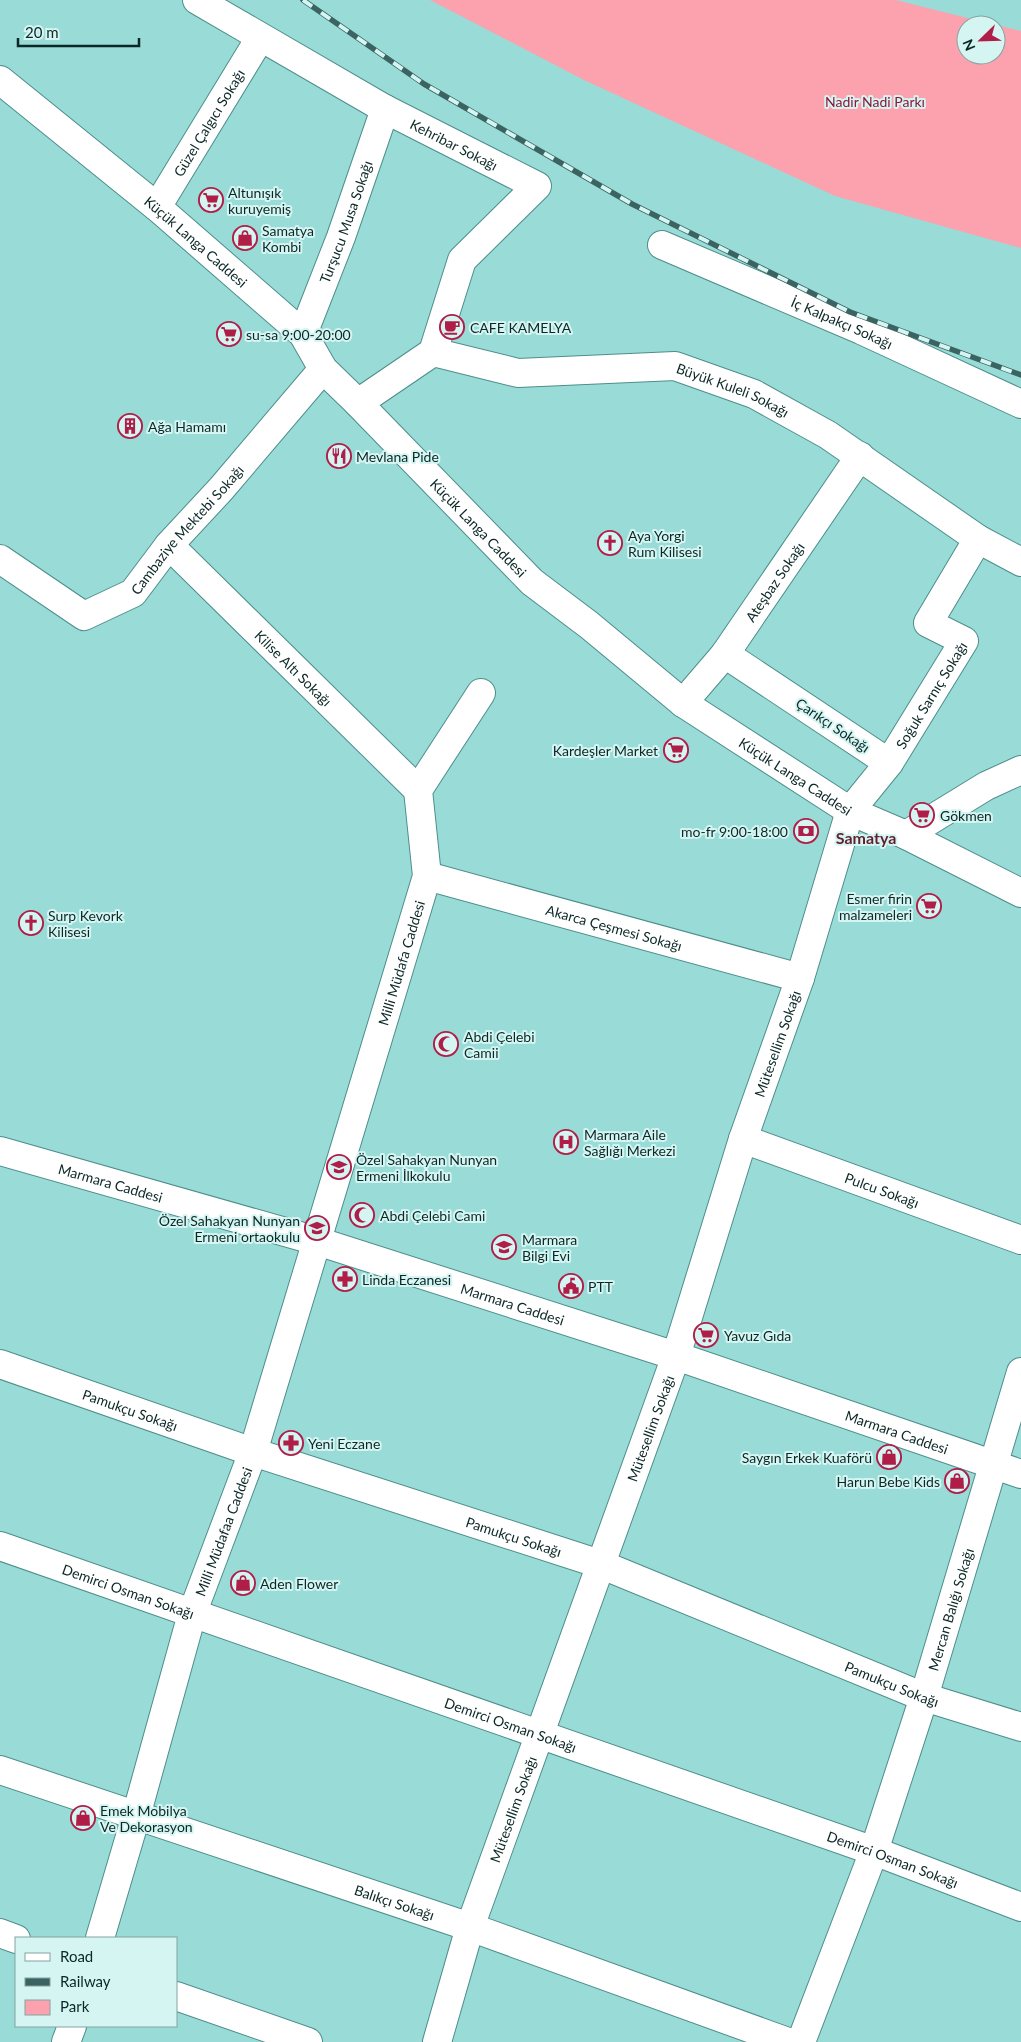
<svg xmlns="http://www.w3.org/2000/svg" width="1021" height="2042" font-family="Lato,sans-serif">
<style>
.green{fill:#fba2ae}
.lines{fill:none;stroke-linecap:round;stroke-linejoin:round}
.minor-casing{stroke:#4d8e8b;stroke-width:30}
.minor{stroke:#fff;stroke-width:28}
.rail-casing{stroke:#3b6361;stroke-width:5.5}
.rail{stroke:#d5f5f3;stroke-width:4;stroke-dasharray:11;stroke-linecap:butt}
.labels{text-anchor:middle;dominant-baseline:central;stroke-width:4;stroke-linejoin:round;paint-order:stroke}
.park-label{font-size:14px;fill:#8c1738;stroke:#d5f5f3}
.street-label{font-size:14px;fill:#0b2726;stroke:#d5f5f3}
.poi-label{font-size:14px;fill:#0b2726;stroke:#d5f5f3;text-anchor:start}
.quarter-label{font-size:16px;font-weight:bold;fill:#631e2d;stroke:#d5f5f3}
</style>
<rect width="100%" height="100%" fill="#99dbd7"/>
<path class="green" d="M430,0H896L995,25H966V55H996V25L1021,31V248L835,196L584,80Z"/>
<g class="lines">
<defs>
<g id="minor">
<path id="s1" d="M197,0L385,109L537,186L462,260L433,352"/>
<path id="s2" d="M0,80L157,207L303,334L323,369L358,403L532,582L589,625L683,703L850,811L906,835L1021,893"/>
<path id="s3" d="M157,207L260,38"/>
<path id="s4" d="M662,245L861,330L1021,404"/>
<path id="s5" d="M303,334L341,237L385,109"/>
<path id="s6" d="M358,403L433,352L518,373L675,366L754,394L828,435L978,539L1021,562"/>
<path id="s7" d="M169,545L418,790"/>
<path id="s8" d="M0,559L84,616L133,593L169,545L221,489L323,369"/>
<path id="s9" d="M683,703L725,654L860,456"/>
<path id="s10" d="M889,763L964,641L928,623L978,539"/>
<path d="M906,835L986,786L1021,770"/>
<path id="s11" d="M427,876L800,978"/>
<path id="s12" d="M743,1139L1021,1240"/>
<path id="s13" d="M0,1151L317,1241L676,1356L1021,1474"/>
<path id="s14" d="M0,1364L253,1452L600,1564L924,1697L1021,1727"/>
<path id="s15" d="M0,1546L874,1851L1021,1907"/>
<path id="s16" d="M0,1770L470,1927L788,2042"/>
<path d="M0,1933L16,1939"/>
<path id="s17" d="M100,1938L136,1816L192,1614L253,1452L427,876L418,790L481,693"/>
<path d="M176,1996L308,2042"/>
<path d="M66,2042L72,2026"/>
<path id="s18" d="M437,2042L470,1927L676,1356L743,1139L800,978L850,811L889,763L725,654"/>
<path id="s19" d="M801,2042L874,1851L924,1697L1021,1372"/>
</g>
</defs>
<use href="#minor" class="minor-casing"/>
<use href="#minor" class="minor"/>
<defs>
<path id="rail" d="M303,0L424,84L632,204L850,312L1021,375"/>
</defs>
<use href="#rail" class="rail-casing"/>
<use href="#rail" class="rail"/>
</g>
<defs>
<symbol id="supermarket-ring" viewBox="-11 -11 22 22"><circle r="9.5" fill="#d5f5f3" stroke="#b01e48" stroke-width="1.5"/><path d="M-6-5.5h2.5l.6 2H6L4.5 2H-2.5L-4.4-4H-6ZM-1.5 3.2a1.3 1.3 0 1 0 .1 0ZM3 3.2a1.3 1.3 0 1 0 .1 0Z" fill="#b01e48"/></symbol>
<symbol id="shop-ring" viewBox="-11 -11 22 22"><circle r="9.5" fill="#d5f5f3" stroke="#b01e48" stroke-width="1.5"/><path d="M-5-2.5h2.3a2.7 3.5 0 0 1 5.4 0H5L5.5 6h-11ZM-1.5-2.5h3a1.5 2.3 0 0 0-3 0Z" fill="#b01e48"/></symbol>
<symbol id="cafe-ring" viewBox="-11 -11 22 22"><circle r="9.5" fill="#d5f5f3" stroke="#b01e48" stroke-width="1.5"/><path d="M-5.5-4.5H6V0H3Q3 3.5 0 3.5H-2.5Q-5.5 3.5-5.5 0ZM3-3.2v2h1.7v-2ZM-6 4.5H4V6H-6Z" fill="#b01e48"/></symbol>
<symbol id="building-ring" viewBox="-11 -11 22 22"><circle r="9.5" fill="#d5f5f3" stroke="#b01e48" stroke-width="1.5"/><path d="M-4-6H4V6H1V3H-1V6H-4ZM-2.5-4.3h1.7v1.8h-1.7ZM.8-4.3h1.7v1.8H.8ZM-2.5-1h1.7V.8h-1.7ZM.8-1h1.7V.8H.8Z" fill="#b01e48"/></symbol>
<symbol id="restaurant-ring" viewBox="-11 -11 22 22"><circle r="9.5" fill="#d5f5f3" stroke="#b01e48" stroke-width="1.5"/><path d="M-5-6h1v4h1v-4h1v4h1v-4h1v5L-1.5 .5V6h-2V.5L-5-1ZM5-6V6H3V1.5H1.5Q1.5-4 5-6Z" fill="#b01e48"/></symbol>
<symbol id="church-ring" viewBox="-11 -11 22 22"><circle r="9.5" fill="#d5f5f3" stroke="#b01e48" stroke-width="1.5"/><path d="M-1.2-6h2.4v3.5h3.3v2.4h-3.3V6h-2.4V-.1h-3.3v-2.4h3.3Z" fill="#b01e48"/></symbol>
<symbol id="bank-ring" viewBox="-11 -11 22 22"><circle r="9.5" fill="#d5f5f3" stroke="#b01e48" stroke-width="1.5"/><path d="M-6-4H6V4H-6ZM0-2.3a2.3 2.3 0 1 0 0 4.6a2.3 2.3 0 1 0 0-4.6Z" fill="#b01e48"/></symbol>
<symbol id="mosque-ring" viewBox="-11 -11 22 22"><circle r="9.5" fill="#d5f5f3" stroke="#b01e48" stroke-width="1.5"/><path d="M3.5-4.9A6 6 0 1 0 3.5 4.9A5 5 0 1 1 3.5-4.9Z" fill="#b01e48"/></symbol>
<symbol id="hospital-ring" viewBox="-11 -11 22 22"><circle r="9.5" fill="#d5f5f3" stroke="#b01e48" stroke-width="1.5"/><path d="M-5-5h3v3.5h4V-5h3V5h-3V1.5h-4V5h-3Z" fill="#b01e48"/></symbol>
<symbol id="school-ring" viewBox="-11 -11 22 22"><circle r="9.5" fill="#d5f5f3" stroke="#b01e48" stroke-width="1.5"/><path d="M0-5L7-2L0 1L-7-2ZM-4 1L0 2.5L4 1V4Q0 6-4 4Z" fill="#b01e48"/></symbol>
<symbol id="pharmacy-ring" viewBox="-11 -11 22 22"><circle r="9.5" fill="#d5f5f3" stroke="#b01e48" stroke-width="1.5"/><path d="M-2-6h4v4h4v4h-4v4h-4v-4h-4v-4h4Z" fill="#b01e48"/></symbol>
<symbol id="civic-ring" viewBox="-11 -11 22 22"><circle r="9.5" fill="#d5f5f3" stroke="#b01e48" stroke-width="1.5"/><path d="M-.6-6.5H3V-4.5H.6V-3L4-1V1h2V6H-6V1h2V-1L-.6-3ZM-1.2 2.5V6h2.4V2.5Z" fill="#b01e48"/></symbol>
</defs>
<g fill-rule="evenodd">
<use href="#supermarket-ring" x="197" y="186" width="28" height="28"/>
<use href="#shop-ring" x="231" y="224" width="28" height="28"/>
<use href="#cafe-ring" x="438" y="313" width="28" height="28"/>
<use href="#supermarket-ring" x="215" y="320" width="28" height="28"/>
<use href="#building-ring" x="116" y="412" width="28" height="28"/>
<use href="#restaurant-ring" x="325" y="442" width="28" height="28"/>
<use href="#church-ring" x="596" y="529" width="28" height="28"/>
<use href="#supermarket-ring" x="662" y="736" width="28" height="28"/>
<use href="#supermarket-ring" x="908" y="801" width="28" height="28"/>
<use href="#bank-ring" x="792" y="817" width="28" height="28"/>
<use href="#supermarket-ring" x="915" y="892" width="28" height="28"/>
<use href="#church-ring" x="17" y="909" width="28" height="28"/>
<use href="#mosque-ring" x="432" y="1030" width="28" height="28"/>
<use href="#hospital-ring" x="552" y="1128" width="28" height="28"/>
<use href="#school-ring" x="325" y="1153" width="28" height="28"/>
<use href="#mosque-ring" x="348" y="1201" width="28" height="28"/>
<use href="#school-ring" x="303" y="1214" width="28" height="28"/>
<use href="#school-ring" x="490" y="1233" width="28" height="28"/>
<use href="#pharmacy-ring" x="331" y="1265" width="28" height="28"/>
<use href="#civic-ring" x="557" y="1272" width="28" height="28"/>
<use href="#supermarket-ring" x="692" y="1321" width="28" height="28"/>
<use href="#pharmacy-ring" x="277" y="1429" width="28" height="28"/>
<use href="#shop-ring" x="875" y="1443" width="28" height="28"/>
<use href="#shop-ring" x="943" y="1467" width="28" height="28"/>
<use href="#shop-ring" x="229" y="1569" width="28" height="28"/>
<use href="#shop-ring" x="69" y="1804" width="28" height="28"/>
</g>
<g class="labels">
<g class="park-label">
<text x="875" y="101">Nadir Nadi Parkı</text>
</g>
<g class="street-label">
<text stroke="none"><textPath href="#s3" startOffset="99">Güzel Çalgıcı Sokağı</textPath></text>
<text stroke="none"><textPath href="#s1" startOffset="295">Kehribar Sokağı</textPath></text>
<text stroke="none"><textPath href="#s5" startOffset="120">Turşucu Musa Sokağı</textPath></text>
<text stroke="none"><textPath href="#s2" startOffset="254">Küçük Langa Caddesi</textPath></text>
<text stroke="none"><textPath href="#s4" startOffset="196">İç Kalpakçı Sokağı</textPath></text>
<text stroke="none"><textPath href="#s6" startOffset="398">Büyük Kuleli Sokağı</textPath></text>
<text stroke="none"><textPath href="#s2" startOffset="658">Küçük Langa Caddesi</textPath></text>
<text stroke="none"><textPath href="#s8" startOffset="239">Cambaziye Mektebi Sokağı</textPath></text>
<text stroke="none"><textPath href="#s9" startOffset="152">Ateşbaz Sokağı</textPath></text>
<text stroke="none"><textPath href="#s7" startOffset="175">Kilise Altı Sokağı</textPath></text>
<text stroke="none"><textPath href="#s10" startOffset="80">Soğuk Sarnıç Sokağı</textPath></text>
<text transform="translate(833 725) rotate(34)">Çarıkçı Sokağı</text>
<text stroke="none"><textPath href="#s2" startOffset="1062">Küçük Langa Caddesi</textPath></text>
<text stroke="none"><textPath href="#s11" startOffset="194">Akarca Çeşmesi Sokağı</textPath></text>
<text stroke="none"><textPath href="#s17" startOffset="1021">Milli Müdafa Caddesi</textPath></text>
<text stroke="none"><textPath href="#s18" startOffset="1055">Mütesellim Sokağı</textPath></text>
<text stroke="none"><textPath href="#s13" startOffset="115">Marmara Caddesi</textPath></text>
<text stroke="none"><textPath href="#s12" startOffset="148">Pulcu Sokağı</textPath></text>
<text stroke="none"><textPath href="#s13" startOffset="535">Marmara Caddesi</textPath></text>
<text stroke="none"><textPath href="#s14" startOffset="138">Pamukçu Sokağı</textPath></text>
<text stroke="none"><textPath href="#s18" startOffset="650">Mütesellim Sokağı</textPath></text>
<text stroke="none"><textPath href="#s13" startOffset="940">Marmara Caddesi</textPath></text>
<text stroke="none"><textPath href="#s17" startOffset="425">Milli Müdafaa Caddesi</textPath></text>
<text stroke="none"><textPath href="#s14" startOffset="542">Pamukçu Sokağı</textPath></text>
<text stroke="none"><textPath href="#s15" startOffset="136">Demirci Osman Sokağı</textPath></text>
<text stroke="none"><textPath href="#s19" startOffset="458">Mercan Balığı Sokağı</textPath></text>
<text stroke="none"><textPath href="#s14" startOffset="948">Pamukçu Sokağı</textPath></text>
<text stroke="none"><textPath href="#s15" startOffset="541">Demirci Osman Sokağı</textPath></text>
<text stroke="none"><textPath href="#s18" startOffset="245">Mütesellim Sokağı</textPath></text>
<text stroke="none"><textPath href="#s15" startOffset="946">Demirci Osman Sokağı</textPath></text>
<text stroke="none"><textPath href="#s16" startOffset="416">Balıkçı Sokağı</textPath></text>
</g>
<g class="poi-label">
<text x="228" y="192">Altunışık<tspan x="228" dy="16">kuruyemiş</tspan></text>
<text x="262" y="230">Samatya<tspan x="262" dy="16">Kombi</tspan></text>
<text x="470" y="327">CAFE KAMELYA</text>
<text x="246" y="334">su-sa 9:00-20:00</text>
<text x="148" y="426">Ağa Hamamı</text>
<text x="356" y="456">Mevlana Pide</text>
<text x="628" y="535">Aya Yorgi<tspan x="628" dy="16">Rum Kilisesi</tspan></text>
<text x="658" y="750" text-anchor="end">Kardeşler Market</text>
<text x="940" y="815">Gökmen</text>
<text x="788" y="831" text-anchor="end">mo-fr 9:00-18:00</text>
<text x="912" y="898" text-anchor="end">Esmer firin<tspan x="912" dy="16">malzameleri</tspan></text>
<text x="48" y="915">Surp Kevork<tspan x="48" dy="16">Kilisesi</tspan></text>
<text x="464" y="1036">Abdi Çelebi<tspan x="464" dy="16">Camii</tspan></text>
<text x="584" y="1134">Marmara Aile<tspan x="584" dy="16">Sağlığı Merkezi</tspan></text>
<text x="356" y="1159">Özel Sahakyan Nunyan<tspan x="356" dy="16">Ermeni İlkokulu</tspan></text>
<text x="380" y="1215">Abdi Çelebi Cami</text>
<text x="300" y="1220" text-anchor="end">Özel Sahakyan Nunyan<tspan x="300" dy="16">Ermeni ortaokulu</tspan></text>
<text x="522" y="1239">Marmara<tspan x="522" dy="16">Bilgi Evi</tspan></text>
<text x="362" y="1279">Linda Eczanesi</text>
<text x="588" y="1286">PTT</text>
<text x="724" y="1335">Yavuz Gıda</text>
<text x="308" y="1443">Yeni Eczane</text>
<text x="872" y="1457" text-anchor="end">Saygın Erkek Kuaförü</text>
<text x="940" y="1481" text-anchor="end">Harun Bebe Kids</text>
<text x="260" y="1583">Aden Flower</text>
<text x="100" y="1810">Emek Mobilya<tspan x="100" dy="16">Ve Dekorasyon</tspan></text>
</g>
<g class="quarter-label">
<text x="866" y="837">Samatya</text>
</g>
</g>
<rect x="15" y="1937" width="162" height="90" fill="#d5f5f3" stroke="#84a3a1"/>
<rect x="25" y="1953" width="25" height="8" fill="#ffffff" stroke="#84a3a1"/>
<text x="60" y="1962" font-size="15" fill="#0b2726">Road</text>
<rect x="25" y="1978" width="25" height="8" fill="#3b6361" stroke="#84a3a1"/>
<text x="60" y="1987" font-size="15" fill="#0b2726">Railway</text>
<rect x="25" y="2000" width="25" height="15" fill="#fba2ae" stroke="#84a3a1"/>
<text x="60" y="2012" font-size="15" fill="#0b2726">Park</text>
<g transform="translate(981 40) rotate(247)"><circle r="24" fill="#d5f5f3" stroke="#84a3a1"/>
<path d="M0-4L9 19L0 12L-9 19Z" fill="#b01e48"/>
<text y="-8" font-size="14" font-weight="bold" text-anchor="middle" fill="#0b2726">N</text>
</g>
<path d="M18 38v8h121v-8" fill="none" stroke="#0b2726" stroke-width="2.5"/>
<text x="25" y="38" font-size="15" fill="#0b2726" stroke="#d5f5f3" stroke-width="4" paint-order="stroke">20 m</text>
</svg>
